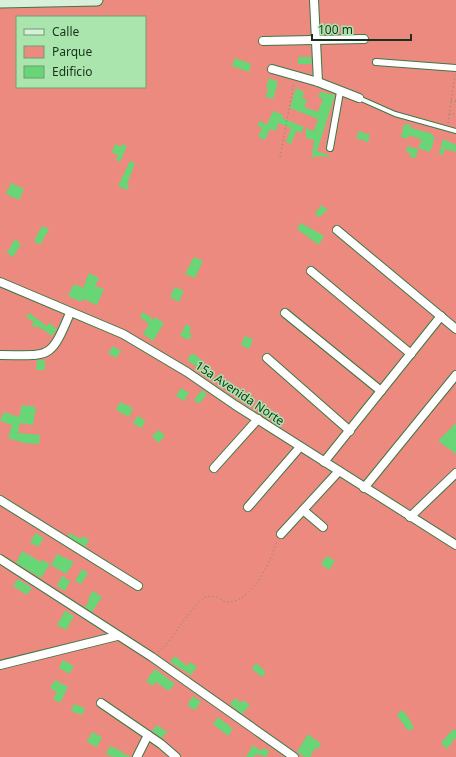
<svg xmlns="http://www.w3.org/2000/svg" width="456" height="757" font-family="'Noto Sans',sans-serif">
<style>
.green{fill:#ed8a80;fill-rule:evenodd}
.building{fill:#68d576}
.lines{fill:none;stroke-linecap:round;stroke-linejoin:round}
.service-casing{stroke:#3e7744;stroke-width:6}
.pedestrian-casing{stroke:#3e7744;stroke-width:8}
.minor-casing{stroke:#3e7744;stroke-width:10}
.secondary-casing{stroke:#3e7744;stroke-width:13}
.path{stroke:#66916a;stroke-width:1;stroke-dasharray:1 3;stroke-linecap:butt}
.service{stroke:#fff;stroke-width:4}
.pedestrian{stroke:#fff;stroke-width:6}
.minor{stroke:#fff;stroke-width:8}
.secondary{stroke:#d8efda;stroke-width:11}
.labels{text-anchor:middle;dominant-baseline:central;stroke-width:3;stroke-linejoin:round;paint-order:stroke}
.street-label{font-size:12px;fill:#1a321d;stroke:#a9e5ad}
</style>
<rect width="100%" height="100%" fill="#a9e5ad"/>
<path class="green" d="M0,0H456V757H0ZM17,17H145V87H17Z"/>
<g class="building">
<path d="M298,57H311L312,64H298Z"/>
<path d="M235,58L251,64L249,72L232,66Z"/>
<path d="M269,78L278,82L273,99L266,97L268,88H266Z"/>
<path d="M296,88L304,92L302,98L307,100L304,107L318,112L323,99L318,97L320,92L335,95L317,151L330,156V157L315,156L314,158H312L314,140L306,138V128L314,131L318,119L290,108Z"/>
<path d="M273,111L283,115L282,118L304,127L301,133L296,131L291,144L286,142L291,128L278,123L276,131L270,129L265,140L258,137L262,128L257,125L260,121L267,125Z"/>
<path d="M404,124L411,125V128L433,134L432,136L435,137L430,152L418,148L422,140L409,135L408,139L401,137Z"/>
<path d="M359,131L370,135L368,142L356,138Z"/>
<path d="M443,139L456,145V152L445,149L443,155L439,154Z"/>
<path d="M115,144L121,147L122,144L127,146L120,162L116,160L118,155L112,152Z"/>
<path d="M407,146L418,149L416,158L410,157L411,154L406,152Z"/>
<path d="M130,161L135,163L127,184L129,185L127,190L118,186Z"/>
<path d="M11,183L24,189L19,200L6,194Z"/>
<path d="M321,205L328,210L319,217L315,214Z"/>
<path d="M301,223L324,236L319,245L297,229Z"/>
<path d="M42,226L49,229L40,245L34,241Z"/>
<path d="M15,239L21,244L13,257L7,253Z"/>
<path d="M194,257L203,261L195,278L185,274Z"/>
<path d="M89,273L99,278L95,286L104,289L97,305L83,299L81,302L68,296L74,284L83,288Z"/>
<path d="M175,287L184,291L179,302L170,297Z"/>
<path d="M143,312L154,320L155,317L164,323L153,341L143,334L149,324L140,317Z"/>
<path d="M29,313L47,326L49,323L57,329L52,336L38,326L36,328L32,325L34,322L26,317Z"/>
<path d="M186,324L191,327L189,333L192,334L189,340L180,336Z"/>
<path d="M245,336L253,339L249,349L241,345Z"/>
<path d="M113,346L121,351L116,358L108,353Z"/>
<path d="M192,353L202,360L197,367L187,360Z"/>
<path d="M37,360H45V370H36Z"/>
<path d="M181,388L189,393L184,401L176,396Z"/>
<path d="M202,390L207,394L199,404L194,400Z"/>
<path d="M120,402L133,408L129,417L116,410Z"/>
<path d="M22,405L36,407L33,425L20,423L18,433L40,435L39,444L24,443L8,438L12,425L0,421L4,412L19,417Z"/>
<path d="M137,416L145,420L142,428L133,424Z"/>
<path d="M456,423V454L438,441Z"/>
<path d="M159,430L165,436L158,443L152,436Z"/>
<path d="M36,533L44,538L38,547L30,542Z"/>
<path d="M70,533L81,539L83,536L89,540L85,547L68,536Z"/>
<path d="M22,551L41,562L42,560L50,564L41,578L16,563Z"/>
<path d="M57,554L74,562L66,574L51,565Z"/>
<path d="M327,556L335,561L329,570L321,564Z"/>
<path d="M82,569L88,573L81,584L75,581Z"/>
<path d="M62,576L70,581L65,591L57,586Z"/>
<path d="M18,579L32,588L27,595L13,586Z"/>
<path d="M93,591L102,597L92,612L85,607L90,599L88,598Z"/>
<path d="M65,611L74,616L66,630L57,625Z"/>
<path d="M175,656L187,666L190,662L197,667L191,675L170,662Z"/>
<path d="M63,660L74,666L69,674L59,668Z"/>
<path d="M256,663L266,672L262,677L252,669Z"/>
<path d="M155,669L175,684L169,691L156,682L153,686L146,681Z"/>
<path d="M55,680L68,687L60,703L53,699L57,692L50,688Z"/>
<path d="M193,696L201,702L195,710L187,705Z"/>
<path d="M235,698L241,703L243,700L250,705L242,714L230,704Z"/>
<path d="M74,704L85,708L82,715L71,711Z"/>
<path d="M402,710L408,717L414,728L408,731L397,715Z"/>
<path d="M218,717L233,729L228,736L213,724Z"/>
<path d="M157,725L167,732L162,738L152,731Z"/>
<path d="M453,729L456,731V737L447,749L441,743Z"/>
<path d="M92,732L102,737L97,747L87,742Z"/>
<path d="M308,734L321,744L318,749L315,748L310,757H305L297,752Z"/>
<path d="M253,745L262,751L263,748L269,751L266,757L256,754L254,757H246Z"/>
<path d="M110,746L123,752L122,753L131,757H113L106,754Z"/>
</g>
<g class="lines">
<defs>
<path id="service" d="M359,98L395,114L456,131"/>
<g id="pedestrian">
<path d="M376,62L456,68"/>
<path d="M330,148L340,92"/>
</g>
<g id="minor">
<path d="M314,0L318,82"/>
<path d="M263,41L364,39"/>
<path d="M272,69L318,82L359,98"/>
<path d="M337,230L456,329"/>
<path d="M311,271L411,354"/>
<path d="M0,282L123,334L187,372L235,405L456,545"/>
<path d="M285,313L381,391"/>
<path d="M0,355C50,355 50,361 70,313"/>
<path d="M267,358L350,431"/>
<path d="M324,462L441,316"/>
<path d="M214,468L258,419"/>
<path d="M364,488L456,375"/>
<path d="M0,500L138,586"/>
<path d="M248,507L300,447"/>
<path d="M303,510L323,527"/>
<path d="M410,517L456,473"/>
<path d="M281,534L339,471"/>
<path d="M0,559L152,657L294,757"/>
<path d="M0,665L117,636"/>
<path d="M101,703L161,744L176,757"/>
<path d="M137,757L148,735"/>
</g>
<path id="secondary" d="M0,2L97,0"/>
</defs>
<use href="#service" class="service-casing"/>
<use href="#pedestrian" class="pedestrian-casing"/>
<use href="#minor" class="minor-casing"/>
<use href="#secondary" class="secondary-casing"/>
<g class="path">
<path d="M451,101H456"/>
<path d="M449,114H456"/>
<path d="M448,123L455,75"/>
<path d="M280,157L294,83"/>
<path d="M158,652L165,646C174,635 194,604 204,598C217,592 221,603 230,602C255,598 270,562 277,541"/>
</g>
<use href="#service" class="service"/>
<use href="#pedestrian" class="pedestrian"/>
<use href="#minor" class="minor"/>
<use href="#secondary" class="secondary"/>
</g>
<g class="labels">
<g class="street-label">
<text transform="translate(240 393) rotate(34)">15a Avenida Norte</text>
</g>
</g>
<rect x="16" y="16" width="130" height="72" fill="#a9e5ad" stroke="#709d73"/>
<rect x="24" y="29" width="20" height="6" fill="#d8efda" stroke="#709d73"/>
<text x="52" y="36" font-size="12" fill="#1a321d">Calle</text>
<rect x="24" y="46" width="20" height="12" fill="#ed8a80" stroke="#709d73"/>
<text x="52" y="56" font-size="12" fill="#1a321d">Parque</text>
<rect x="24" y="66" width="20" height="12" fill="#68d576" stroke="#709d73"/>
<text x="52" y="76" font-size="12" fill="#1a321d">Edificio</text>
<path d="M312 34v6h99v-6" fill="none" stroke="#1a321d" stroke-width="2"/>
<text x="318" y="34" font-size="12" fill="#1a321d" stroke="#a9e5ad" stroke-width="3" paint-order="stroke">100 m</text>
</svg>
